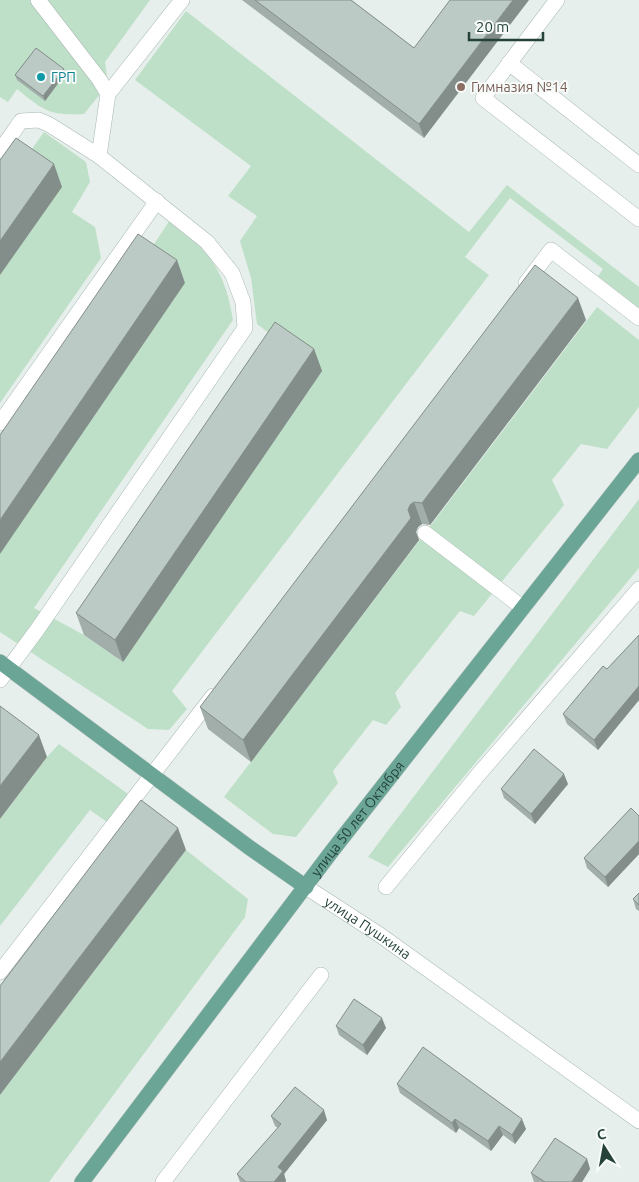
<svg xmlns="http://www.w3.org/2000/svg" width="639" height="1182" font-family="Ubuntu,sans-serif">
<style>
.green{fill:#bfe0c8}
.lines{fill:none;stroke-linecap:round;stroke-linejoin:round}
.minor-casing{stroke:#a8b8b2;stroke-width:16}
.major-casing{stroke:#c2cac8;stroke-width:16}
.minor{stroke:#fff;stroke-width:15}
.major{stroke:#6aa596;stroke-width:15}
.wall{fill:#a1aea9}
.shaded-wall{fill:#838d89}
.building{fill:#bbcac4;stroke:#838d89}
.culture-dot{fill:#0f9aa8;stroke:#f7fbf9;stroke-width:2}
.education-dot{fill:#8d6e63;stroke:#f7fbf9;stroke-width:2}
.labels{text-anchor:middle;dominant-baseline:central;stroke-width:4;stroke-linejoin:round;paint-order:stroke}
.culture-label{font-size:14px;fill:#0d838f;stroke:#f7fbf9;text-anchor:start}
.education-label{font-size:14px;fill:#785e54;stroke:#f7fbf9;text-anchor:start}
.street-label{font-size:14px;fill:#24423a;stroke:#f7fbf9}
</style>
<rect width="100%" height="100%" fill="#e6efeb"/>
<g class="green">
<path d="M0,0H150L105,62L108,84L84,114C49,116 43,110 17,89L8,102L0,97Z"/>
<path d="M186,11L469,232L507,185L639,287V308L598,276L603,269L510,198L465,257L489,275L172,691L187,709L169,730L148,729L0,632V554L146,256L170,220C209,251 225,270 233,320L34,608L84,635L123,662L283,344L257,324L251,278L240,241L257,216L228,196L251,166L135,80Z"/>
<path d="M44,132L86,162L90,182L72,212L95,227L101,258L0,403V275L24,160Z"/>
<path d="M597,307L639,340V407L607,449L581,444L552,480L564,505L474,616L460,611L395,693L401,707L386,725L373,720L333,771L338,783L296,837L273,834L224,797Z"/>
<path d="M639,499V568L388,867L368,857Z"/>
<path d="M59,744L135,799L114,827L90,810L0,926V819L47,757Z"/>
<path d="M186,850L248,899L245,917L49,1182H0V1095Z"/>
</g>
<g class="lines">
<defs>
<g id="minor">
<path d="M38,0L99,79L108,94L99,156"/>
<path d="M557,0L483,98L639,219"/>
<path d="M509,63L639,165"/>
<path d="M108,94L182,0"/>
<path d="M0,151L21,121L39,120L50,125L99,156L207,242L232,273L243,302L245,328L37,630L0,680"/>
<path d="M526,283L551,250L639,318"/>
<path d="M0,423L157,201"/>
<path d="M425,533L523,608"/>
<path id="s1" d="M306,887L380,935L639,1121"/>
<path d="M386,887L478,775L639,589"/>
<path d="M0,972L213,696"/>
<path d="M163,1182L321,975"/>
</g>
<g id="major">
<path d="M0,662L250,848L306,887"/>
<path id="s2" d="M82,1182L332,851L639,460"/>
</g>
</defs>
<use href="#minor" class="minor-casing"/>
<use href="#major" class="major-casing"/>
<use href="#minor" class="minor"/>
<use href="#major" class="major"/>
</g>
<g class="wall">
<path d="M242,0H351L414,48L424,138Z"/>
<path d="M65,74L45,101L17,80L15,75Z"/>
<path d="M586,320L430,525L422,524L418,527L416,532L419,540L251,762L208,729L200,707Z"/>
<path d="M314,349L322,371L123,662L84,635L76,613Z"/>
<path d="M639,635V700L598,750L567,724L563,714L607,669Z"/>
<path d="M568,784L535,824L504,798L501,789Z"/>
<path d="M639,816V854L608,887L587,868L584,858Z"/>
<path d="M639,893V911L636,909L633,899Z"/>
<path d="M336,1026L386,1028L367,1055L339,1035Z"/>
<path d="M397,1084L526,1129L515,1144L503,1135L491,1151L459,1128L456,1133L400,1093Z"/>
<path d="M271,1116L327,1120L284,1174L286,1181L285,1182H240L237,1174L278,1128L275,1126Z"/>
<path d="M587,1159L590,1169L582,1182H534L531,1173Z"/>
</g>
<g class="shaded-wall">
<path d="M513,0H529L424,138L419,124Z"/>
<path d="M64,69L65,74L45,101L43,96Z"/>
<path d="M54,164L62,187L0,275V241Z"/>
<path d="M177,260L185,283L0,554V520Z"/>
<path d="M578,298L586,320L430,525L422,503Z"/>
<path d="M314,349L322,371L123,662L115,640Z"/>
<path d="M414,502L422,524L418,527L416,532L419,540L251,762L243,740L408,510L410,505Z"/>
<path d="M639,686V700L598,750L594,740Z"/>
<path d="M39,735L47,757L0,819V786Z"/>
<path d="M564,774L568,784L535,824L531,814Z"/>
<path d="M178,828L186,850L0,1095V1062Z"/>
<path d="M639,841V854L608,887L605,877Z"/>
<path d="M382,1018L386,1028L367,1055L363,1045Z"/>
<path d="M324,1110L327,1120L284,1174L286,1181L285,1182H274L278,1167Z"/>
<path d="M455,1119L459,1128L456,1133L452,1123Z"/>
<path d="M522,1119L526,1129L515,1144L512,1135Z"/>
<path d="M499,1126L503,1135L491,1151L488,1141Z"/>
<path d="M587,1159L590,1169L582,1182H572Z"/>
</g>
<g class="building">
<path d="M255,0H351L414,48L450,0H513L419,124Z"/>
<path d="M36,48L64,69L43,96L15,75Z"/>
<path d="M16,138L54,164L0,241V160Z"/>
<path d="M138,234L177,260L0,520V435Z"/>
<path d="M535,265L578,298L422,503L414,502L410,505L408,510L411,518L243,740L200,707Z"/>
<path d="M275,322L314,349L115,640L76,613Z"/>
<path d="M639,635V686L594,740L563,714L603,666L607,669Z"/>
<path d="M0,706L39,735L0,786Z"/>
<path d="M534,749L564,774L531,814L501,789Z"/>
<path d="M141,800L178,828L0,1062V986Z"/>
<path d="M631,808L639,816V841L605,877L584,858Z"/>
<path d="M639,893V905L633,899Z"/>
<path d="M354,999L382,1018L363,1045L336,1026Z"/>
<path d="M423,1047L522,1119L512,1135L499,1126L488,1141L455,1119L452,1123L397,1084Z"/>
<path d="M295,1087L324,1110L278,1167L283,1171L274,1182H246L237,1174L281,1124L271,1116Z"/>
<path d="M555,1138L587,1159L572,1182H545L531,1173Z"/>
</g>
<circle class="culture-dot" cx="41" cy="77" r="5"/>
<circle class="education-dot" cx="461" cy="87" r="5"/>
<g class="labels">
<g class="culture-label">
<text x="51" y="77">ГРП</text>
</g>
<g class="education-label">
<text x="471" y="87">Гимназия №14</text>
</g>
<g class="street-label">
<text stroke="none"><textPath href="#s2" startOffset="456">улица 50 лет Октября</textPath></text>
<text stroke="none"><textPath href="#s1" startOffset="74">улица Пушкина</textPath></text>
</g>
</g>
<g transform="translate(604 1147) rotate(349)" stroke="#f7fbf9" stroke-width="4" paint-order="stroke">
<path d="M0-4L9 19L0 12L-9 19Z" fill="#24423a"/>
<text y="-8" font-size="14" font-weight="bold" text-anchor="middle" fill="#24423a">С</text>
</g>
<path d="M469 32v8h74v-8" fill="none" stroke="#24423a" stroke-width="2.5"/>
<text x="476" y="32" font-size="15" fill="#24423a" stroke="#f7fbf9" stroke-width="4" paint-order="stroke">20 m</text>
</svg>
